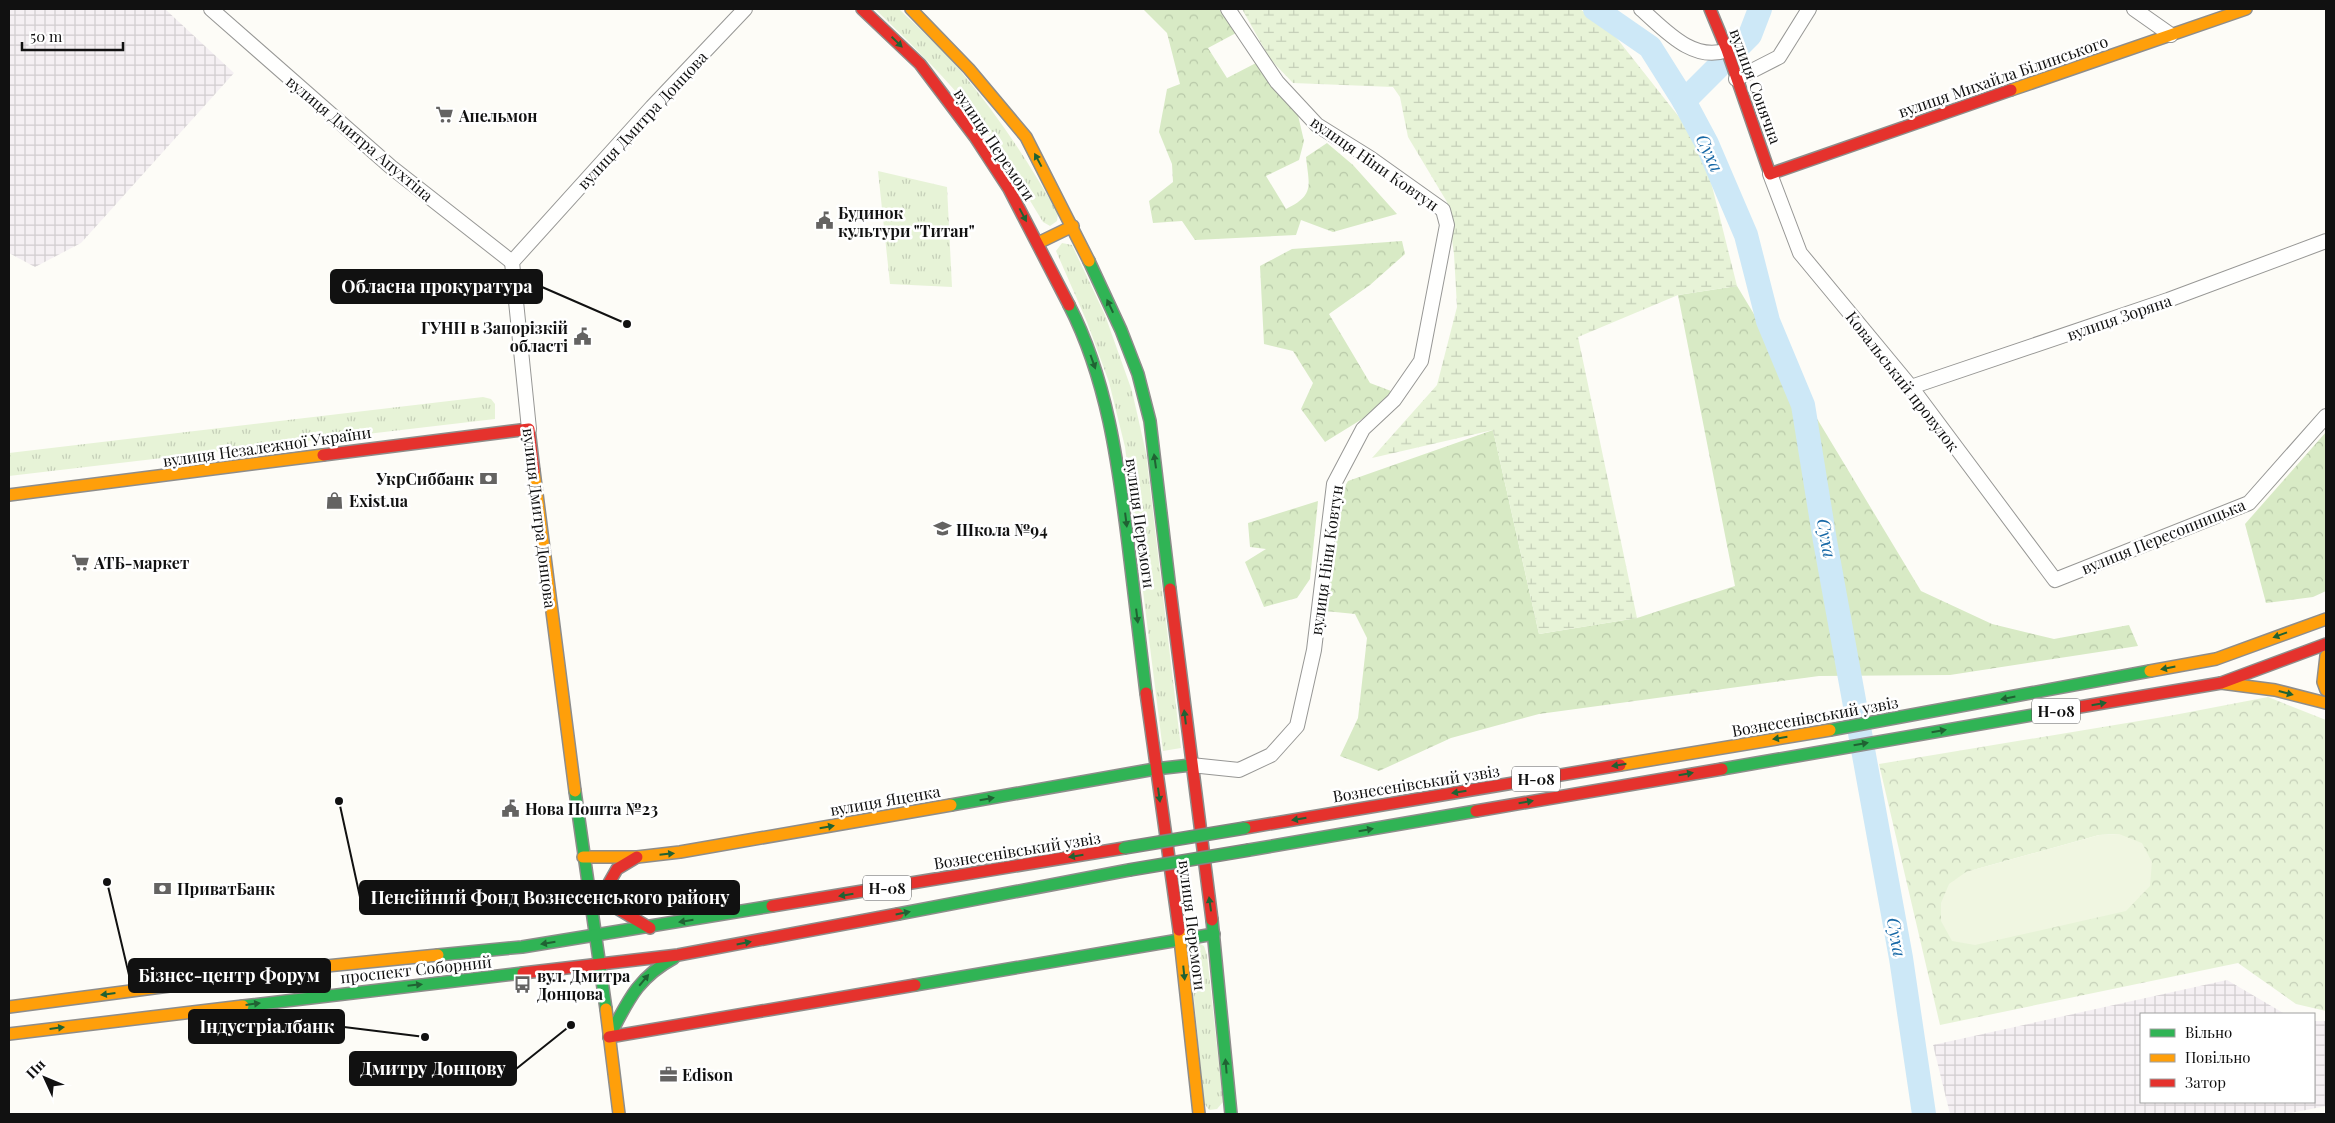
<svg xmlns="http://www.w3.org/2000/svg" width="2335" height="1123" font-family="'Playfair Display',serif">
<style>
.industrial{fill:url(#industrial-grid)}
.grass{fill:url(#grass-tufts)}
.forest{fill:url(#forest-crowns)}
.wetland{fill:url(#wetland-marsh)}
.park{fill:url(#park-crowns);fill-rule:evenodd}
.pitch{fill:#f0f6e1}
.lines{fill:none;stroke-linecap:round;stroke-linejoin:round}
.river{stroke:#cde8f7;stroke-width:24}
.street-casing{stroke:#979795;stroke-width:16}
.fast-casing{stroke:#8e8d8b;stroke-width:14}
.slow-casing{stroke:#8e8d8b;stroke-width:14}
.jam-casing{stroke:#8e8d8b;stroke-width:14}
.street{stroke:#fffffe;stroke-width:14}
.fast{stroke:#30b455;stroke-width:11}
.slow{stroke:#ff9f0a;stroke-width:11}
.jam{stroke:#e5322d;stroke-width:11}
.fast-bridge-casing{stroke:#858482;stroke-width:14;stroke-linecap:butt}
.fast-bridge{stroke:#30b455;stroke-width:11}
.oneway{fill:#206233}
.labels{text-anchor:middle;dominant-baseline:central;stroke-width:5;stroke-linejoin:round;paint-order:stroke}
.shield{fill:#fff;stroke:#585858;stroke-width:1}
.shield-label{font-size:15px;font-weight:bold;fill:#111}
.street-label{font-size:16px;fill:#111;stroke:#fff}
.poi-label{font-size:16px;font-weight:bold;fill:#111;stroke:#fff;text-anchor:start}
.water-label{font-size:18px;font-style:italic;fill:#1768a6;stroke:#fff}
.leader{fill:none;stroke:#111;stroke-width:2}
.callout-dot{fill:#111;stroke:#fff;stroke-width:2}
.callout{fill:#111;stroke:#111;stroke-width:2}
.callout-label{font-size:18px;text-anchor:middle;font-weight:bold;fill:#fff}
</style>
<defs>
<pattern id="industrial-grid" width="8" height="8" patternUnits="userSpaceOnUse" patternTransform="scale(1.25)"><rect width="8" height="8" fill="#f5f0f3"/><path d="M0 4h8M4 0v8" fill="none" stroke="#d1cdcf"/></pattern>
<pattern id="grass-tufts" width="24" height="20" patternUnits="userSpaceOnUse" patternTransform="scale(1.25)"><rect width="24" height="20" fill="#e7f3d7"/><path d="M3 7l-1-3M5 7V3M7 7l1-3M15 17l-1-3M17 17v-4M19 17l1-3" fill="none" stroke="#c5cfb8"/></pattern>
<pattern id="forest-crowns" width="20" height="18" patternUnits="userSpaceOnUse" patternTransform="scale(1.25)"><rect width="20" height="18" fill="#d8eac5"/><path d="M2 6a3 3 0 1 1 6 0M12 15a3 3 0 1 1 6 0" fill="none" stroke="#b8c8a8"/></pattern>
<pattern id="wetland-marsh" width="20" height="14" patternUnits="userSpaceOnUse" patternTransform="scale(1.25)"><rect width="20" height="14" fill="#e7f3d7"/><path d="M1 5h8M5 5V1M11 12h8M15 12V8" fill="none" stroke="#c5cfb8"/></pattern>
<pattern id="park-crowns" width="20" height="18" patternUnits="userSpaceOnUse" patternTransform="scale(1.25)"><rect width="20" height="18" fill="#e7f3d7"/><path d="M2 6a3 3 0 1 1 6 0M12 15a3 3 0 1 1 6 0" fill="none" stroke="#c5cfb8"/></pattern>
</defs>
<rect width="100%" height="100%" fill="#fdfcf7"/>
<g class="industrial">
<path d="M9,9H165L234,73L81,243L35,267L9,253Z"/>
<path d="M2227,980L2285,1014H2141V1102H2314V1021H2326V1106L2286,1114H1950L1933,1045Z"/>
</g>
<g class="grass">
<path d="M875,9H899C919,28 940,47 959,69C997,114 1029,162 1058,214L1057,221L1050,226L1043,222C1018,181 993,138 963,100C936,68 905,38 875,9Z"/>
<path d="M878,171L947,187L952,287L890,284Z"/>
<path d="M1062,243L1072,245L1105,315L1132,391L1146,453L1181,748L1163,751L1125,447L1109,382L1087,322L1056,251Z"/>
<path d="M483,397L491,399L495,404V419L9,476V453Z"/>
<path d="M1198,943L1204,946L1207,955L1223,1102L1217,1109L1209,1110L1204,1103L1189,948Z"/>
</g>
<g class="forest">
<path d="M1143,9H1219L1236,33L1208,48L1227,78L1256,63L1297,111L1304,141L1299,160L1266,176L1286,209C1315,195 1309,186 1306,157L1327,143L1353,165L1397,214L1333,232L1301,220L1296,235L1195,240L1182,221L1153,223L1149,201L1173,182L1172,164L1159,132L1167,89L1180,84L1167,33Z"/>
<path d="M1402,241L1405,254L1370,285L1329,314L1370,383L1391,391L1380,408L1325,442L1301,409L1313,383L1293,351L1264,344L1260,266L1292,249Z"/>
<path d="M1737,286L1921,591L1992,624L2054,639L2129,625L2138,646L1950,675L1819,676L1539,714L1451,738L1379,771L1340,756L1358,718L1367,638L1355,614L1325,611L1340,495L1348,481L1493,430L1539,634L1637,618L1735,586L1678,295Z"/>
<path d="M2326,432V591L2313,597L2266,603L2245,524Z"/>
<path d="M1318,501L1310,579L1297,598L1264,607L1245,562L1266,549L1250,547L1248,523Z"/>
</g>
<path class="wetland" d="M1242,9H1580L1615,36L1702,146L1737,286L1678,295L1578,337L1637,618L1539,634L1493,430L1372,458L1437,385L1457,307L1454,254L1447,202L1408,137L1400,97L1393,87L1293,83L1270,59Z"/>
<path class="park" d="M2268,697L2326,720V1011L2296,1004L2238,963L1940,1025L1879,764L2169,716ZM2119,834L1966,872L2099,835Z"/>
<path class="pitch" d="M2119,834L2142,843L2152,862L2150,886L2126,911L1975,945L1952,941L1941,921V903L1949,884L1966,872L2099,835Z"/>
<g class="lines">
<g class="river">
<path d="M1595,9L1650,47L1684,101"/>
<path d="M1760,9L1750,35L1684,101L1707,144L1746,235L1768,321L1803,405L1825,541L1901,958L1924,1114"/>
</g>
<defs>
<g id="street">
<path d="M211,9L391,167L512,262"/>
<path d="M1641,9C1664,29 1693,63 1727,50"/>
<path d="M2134,9L2171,35"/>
<path d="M1736,79L1779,57L1809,9"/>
<path d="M1770,174L1800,253L1911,387L2055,580L2249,503L2326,416"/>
<path d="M1911,387L2168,300L2326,241"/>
<path d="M529,429L512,262L652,107L745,9"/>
<path d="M1191,765L1239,770L1271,755L1297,726L1314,650L1334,484L1363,429L1394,400L1421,361L1447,225L1443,210L1370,158L1317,125L1277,82L1228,9"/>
</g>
<g id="fast">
<path d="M1089,261L1121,330L1138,374L1150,421L1170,589"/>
<path d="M1069,305C1107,379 1118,462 1128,543C1134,593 1140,643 1146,693"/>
<path d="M1830,730L2150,671"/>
<path d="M1722,769L2044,713"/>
<path d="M575,791L606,1009"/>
<path d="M951,805L1155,769L1191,765"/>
<path d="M1249,850L1476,811"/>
<path d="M898,914L1129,870"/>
<path d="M1212,920L1231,1114"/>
<path d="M438,955L522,947L772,906"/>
<path d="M915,985L1214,934"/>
<path d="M243,1006L523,973"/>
<path d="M609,1037C628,1001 637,978 674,958"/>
</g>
<g id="slow">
<path d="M911,9L969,69L1026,137L1089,261"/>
<path d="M2011,90L2246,9"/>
<path d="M1038,243L1073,226"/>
<path d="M534,471L575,791"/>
<path d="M9,495L323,455"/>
<path d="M2326,656L2323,682L2326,690"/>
<path d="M2150,671L2216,659L2326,619"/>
<path d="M2221,683L2275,690L2326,703"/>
<path d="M1620,765L1830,730"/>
<path d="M583,857H637L680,852L951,805"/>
<path d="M1179,930L1199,1114"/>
<path d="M9,1007L306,968L438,955"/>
<path d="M606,1009L619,1114"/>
<path d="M9,1034L243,1006"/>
</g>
<g id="jam">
<path d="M862,9L920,64L975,137L1009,189L1069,305"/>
<path d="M1710,9L1727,50L1770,174L2011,90"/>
<path d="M323,455L529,429L534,471"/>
<path d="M1170,589L1212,920"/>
<path d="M1146,693L1179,930"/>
<path d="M2044,713L2221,683L2326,644"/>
<path d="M1476,811L1722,769"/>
<path d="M1245,828L1620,765"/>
<path d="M637,857L617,869L605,890L618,909L650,928"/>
<path d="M772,906L1124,848"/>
<path d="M523,973L678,955L898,914"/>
<path d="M609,1037L915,985"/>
</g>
</defs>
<use href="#street" class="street-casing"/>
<use href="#fast" class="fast-casing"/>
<use href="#slow" class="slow-casing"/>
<use href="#jam" class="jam-casing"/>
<use href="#street" class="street"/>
<use href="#fast" class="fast"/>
<use href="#slow" class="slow"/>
<use href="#jam" class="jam"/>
<defs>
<g id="fast-bridge">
<path d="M1124,848L1245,828"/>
<path d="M1129,870L1249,850"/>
</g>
</defs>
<use href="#fast-bridge" class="fast-bridge-casing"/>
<use href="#fast-bridge" class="fast-bridge"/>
</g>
<defs><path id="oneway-solid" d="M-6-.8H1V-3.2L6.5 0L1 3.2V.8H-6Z" transform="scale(1.25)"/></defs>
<g class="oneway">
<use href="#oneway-solid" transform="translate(897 42) rotate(44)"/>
<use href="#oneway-solid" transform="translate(1038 160) rotate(-118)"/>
<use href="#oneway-solid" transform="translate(1023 215) rotate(62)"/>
<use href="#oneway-solid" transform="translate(1110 306) rotate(-115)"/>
<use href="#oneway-solid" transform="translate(1093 362) rotate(70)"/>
<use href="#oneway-solid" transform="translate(1155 461) rotate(-98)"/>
<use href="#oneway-solid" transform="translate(1126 520) rotate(83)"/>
<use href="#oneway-solid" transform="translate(1137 616) rotate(83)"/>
<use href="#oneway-solid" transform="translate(2280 635) rotate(160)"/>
<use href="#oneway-solid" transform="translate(2168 668) rotate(169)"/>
<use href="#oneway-solid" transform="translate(2286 693) rotate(15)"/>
<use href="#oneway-solid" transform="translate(2008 698) rotate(169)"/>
<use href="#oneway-solid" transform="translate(2099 704) rotate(-10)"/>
<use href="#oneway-solid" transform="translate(1185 717) rotate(-97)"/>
<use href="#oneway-solid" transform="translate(1939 731) rotate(-10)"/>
<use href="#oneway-solid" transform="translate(1780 738) rotate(171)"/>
<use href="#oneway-solid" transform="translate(1861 744) rotate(-10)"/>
<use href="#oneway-solid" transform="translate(1619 765) rotate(171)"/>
<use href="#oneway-solid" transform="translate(1686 774) rotate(-10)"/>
<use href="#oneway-solid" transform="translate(1459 792) rotate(171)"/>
<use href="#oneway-solid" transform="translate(1159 795) rotate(82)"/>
<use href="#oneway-solid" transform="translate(987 799) rotate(-10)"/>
<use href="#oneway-solid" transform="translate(1526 802) rotate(-10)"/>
<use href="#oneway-solid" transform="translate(1299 819) rotate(171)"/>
<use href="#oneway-solid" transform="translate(827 827) rotate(-10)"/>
<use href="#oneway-solid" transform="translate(1366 830) rotate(-10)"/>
<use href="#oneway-solid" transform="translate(667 854) rotate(-6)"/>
<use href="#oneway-solid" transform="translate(1076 856) rotate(171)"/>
<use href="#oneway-solid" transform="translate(846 895) rotate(171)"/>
<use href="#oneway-solid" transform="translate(1210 904) rotate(-98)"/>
<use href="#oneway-solid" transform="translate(903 913) rotate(-11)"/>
<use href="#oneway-solid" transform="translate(686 921) rotate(171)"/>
<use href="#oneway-solid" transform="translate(548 943) rotate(171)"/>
<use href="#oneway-solid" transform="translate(744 943) rotate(-11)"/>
<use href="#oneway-solid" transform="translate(1184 973) rotate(84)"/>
<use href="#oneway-solid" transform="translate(644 980) rotate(-50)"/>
<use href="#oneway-solid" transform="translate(415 985) rotate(-6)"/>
<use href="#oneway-solid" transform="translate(108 994) rotate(173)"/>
<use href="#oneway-solid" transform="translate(253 1004) rotate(-7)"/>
<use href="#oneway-solid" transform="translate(57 1028) rotate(-7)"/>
<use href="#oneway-solid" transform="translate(1226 1066) rotate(-95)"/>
</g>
<defs>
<symbol id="supermarket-bare" viewBox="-9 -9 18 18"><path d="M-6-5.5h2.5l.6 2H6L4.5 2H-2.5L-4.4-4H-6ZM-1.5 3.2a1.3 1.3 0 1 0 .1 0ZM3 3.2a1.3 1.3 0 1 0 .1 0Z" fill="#646362" stroke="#fff" stroke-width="2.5" paint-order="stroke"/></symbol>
<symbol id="civic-bare" viewBox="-9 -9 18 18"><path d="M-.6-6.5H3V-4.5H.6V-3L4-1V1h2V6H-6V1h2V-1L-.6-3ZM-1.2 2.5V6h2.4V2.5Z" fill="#646362" stroke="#fff" stroke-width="2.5" paint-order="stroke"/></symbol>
<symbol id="bank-bare" viewBox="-9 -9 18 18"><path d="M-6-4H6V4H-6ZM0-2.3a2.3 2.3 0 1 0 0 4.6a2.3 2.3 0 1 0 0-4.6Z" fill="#646362" stroke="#fff" stroke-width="2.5" paint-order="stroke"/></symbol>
<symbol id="shop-bare" viewBox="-9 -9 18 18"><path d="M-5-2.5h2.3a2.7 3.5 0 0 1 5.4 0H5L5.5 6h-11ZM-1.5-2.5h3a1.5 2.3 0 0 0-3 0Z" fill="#646362" stroke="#fff" stroke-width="2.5" paint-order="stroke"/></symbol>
<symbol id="school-bare" viewBox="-9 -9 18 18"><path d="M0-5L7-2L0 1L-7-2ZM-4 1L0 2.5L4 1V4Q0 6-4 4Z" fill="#646362" stroke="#fff" stroke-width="2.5" paint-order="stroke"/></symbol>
<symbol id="bus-bare" viewBox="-9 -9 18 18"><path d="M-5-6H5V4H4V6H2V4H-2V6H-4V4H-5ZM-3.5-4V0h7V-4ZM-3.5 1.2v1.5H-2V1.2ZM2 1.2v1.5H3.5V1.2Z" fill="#646362" stroke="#fff" stroke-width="2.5" paint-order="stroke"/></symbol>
<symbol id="office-bare" viewBox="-9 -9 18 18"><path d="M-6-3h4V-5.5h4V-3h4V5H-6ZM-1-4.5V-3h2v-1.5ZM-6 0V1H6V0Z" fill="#646362" stroke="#fff" stroke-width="2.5" paint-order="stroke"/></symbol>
</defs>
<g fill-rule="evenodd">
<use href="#supermarket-bare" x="432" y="102" width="25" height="25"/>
<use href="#civic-bare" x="812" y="208" width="25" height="25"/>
<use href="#civic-bare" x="570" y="324" width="25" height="25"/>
<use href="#bank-bare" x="476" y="466" width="25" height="25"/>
<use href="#shop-bare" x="322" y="488" width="25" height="25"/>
<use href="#school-bare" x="930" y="516" width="25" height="25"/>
<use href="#supermarket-bare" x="68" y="550" width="25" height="25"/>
<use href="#civic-bare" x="498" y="796" width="25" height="25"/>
<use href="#bank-bare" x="150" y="876" width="25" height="25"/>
<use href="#bus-bare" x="510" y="972" width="25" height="25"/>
<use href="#office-bare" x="656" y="1062" width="25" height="25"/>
</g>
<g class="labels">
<g class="shield">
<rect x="2032" y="698.5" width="48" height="25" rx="4"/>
<rect x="1512" y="766.5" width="48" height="25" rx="4"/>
<rect x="863" y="875.5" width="48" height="25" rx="4"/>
</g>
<g class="shield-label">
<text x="2056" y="711">Н-08</text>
<text x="1536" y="779">Н-08</text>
<text x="887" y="888">Н-08</text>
</g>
<g class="street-label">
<text transform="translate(2003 76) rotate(-19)">вулиця Михайла Білинського</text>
<text transform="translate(1756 86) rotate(70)">вулиця Сонячна</text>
<text transform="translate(642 120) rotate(-47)">вулиця Дмитра Донцова</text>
<text transform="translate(360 138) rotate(40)">вулиця Дмитра Апухтіна</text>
<text transform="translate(995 144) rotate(56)">вулиця Перемоги</text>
<text transform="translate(1375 163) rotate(35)">вулиця Ніни Ковтун</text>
<text transform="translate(2119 317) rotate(-19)">вулиця Зоряна</text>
<text transform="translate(1903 381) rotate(52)">Ковальський провулок</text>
<text transform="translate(267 446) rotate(-8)">вулиця Незалежної України</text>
<text transform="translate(540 518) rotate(83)">вулиця Дмитра Донцова</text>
<text transform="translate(1141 523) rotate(82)">вулиця Перемоги</text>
<text transform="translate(2163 536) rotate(-22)">вулиця Пересопницька</text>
<text transform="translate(1326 560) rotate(-82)">вулиця Ніни Ковтун</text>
<text transform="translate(1815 716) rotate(-10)">Вознесенівський узвіз</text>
<text transform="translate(1416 783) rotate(-9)">Вознесенівський узвіз</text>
<text transform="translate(885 800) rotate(-10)">вулиця Яценка</text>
<text transform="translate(1017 850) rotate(-9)">Вознесенівський узвіз</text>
<text transform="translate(1193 925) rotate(83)">вулиця Перемоги</text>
<text transform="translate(416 969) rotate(-6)">проспект Соборний</text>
</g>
<g class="poi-label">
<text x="459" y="115">Апельмон</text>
<text x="838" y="212">Будинок<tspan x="838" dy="18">культури "Титан"</tspan></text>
<text x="568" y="327" text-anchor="end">ГУНП в Запорізкій<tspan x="568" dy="18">області</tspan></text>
<text x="474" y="478" text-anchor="end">УкрСиббанк</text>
<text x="349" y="500">Exist.ua</text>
<text x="956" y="529">Школа №94</text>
<text x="94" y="562">АТБ-маркет</text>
<text x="525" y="808">Нова Пошта №23</text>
<text x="177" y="888">ПриватБанк</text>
<text x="537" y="975">вул. Дмитра<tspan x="537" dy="18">Донцова</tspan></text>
<text x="682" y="1074">Edison</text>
</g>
<g class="water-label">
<text transform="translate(1710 153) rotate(65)">Суха</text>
<text transform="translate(1827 538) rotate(80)">Суха</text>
<text transform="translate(1897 937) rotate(80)">Суха</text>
</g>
</g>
<path class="leader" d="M627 324L542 287M339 801L360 897M107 882L129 975M425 1037L344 1027M571 1025L516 1069"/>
<g class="callout-dot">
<circle cx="627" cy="324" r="5"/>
<circle cx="339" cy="801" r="5"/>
<circle cx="107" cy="882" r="5"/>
<circle cx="425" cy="1037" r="5"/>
<circle cx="571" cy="1025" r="5"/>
</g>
<g class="callout">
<rect x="331" y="270" width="211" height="33" rx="5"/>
<rect x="360" y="881" width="379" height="33" rx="5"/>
<rect x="129" y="959" width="201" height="33" rx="5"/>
<rect x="189" y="1010" width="155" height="33" rx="5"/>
<rect x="350" y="1052" width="166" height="33" rx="5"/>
</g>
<g class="callout-label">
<text x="437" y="293">Обласна прокуратура</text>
<text x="550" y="904">Пенсійний Фонд Вознесенського району</text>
<text x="229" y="982">Бізнес-центр Форум</text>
<text x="267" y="1033">Індустріалбанк</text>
<text x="433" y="1075">Дмитру Донцову</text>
</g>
<rect width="2335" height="1123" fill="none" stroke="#111111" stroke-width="20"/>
<rect x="2140" y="1013" width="175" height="90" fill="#ffffff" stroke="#a0a0a0"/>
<rect x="2150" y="1029" width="25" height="8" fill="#30b455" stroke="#a0a0a0"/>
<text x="2185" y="1038" font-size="15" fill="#111111">Вільно</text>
<rect x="2150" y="1054" width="25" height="8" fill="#ff9f0a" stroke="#a0a0a0"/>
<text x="2185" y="1063" font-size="15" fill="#111111">Повільно</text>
<rect x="2150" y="1079" width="25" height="8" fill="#e5322d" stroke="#a0a0a0"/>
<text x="2185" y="1088" font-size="15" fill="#111111">Затор</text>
<g transform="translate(45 1078) rotate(314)" stroke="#ffffff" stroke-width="4" paint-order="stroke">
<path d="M0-4L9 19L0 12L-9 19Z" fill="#111111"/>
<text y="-8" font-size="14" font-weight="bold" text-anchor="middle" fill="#111111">Пн</text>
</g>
<path d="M22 42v8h101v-8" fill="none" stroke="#111111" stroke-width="2.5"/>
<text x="30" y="42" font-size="15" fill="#111111" stroke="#ffffff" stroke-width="4" paint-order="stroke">50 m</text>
</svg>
